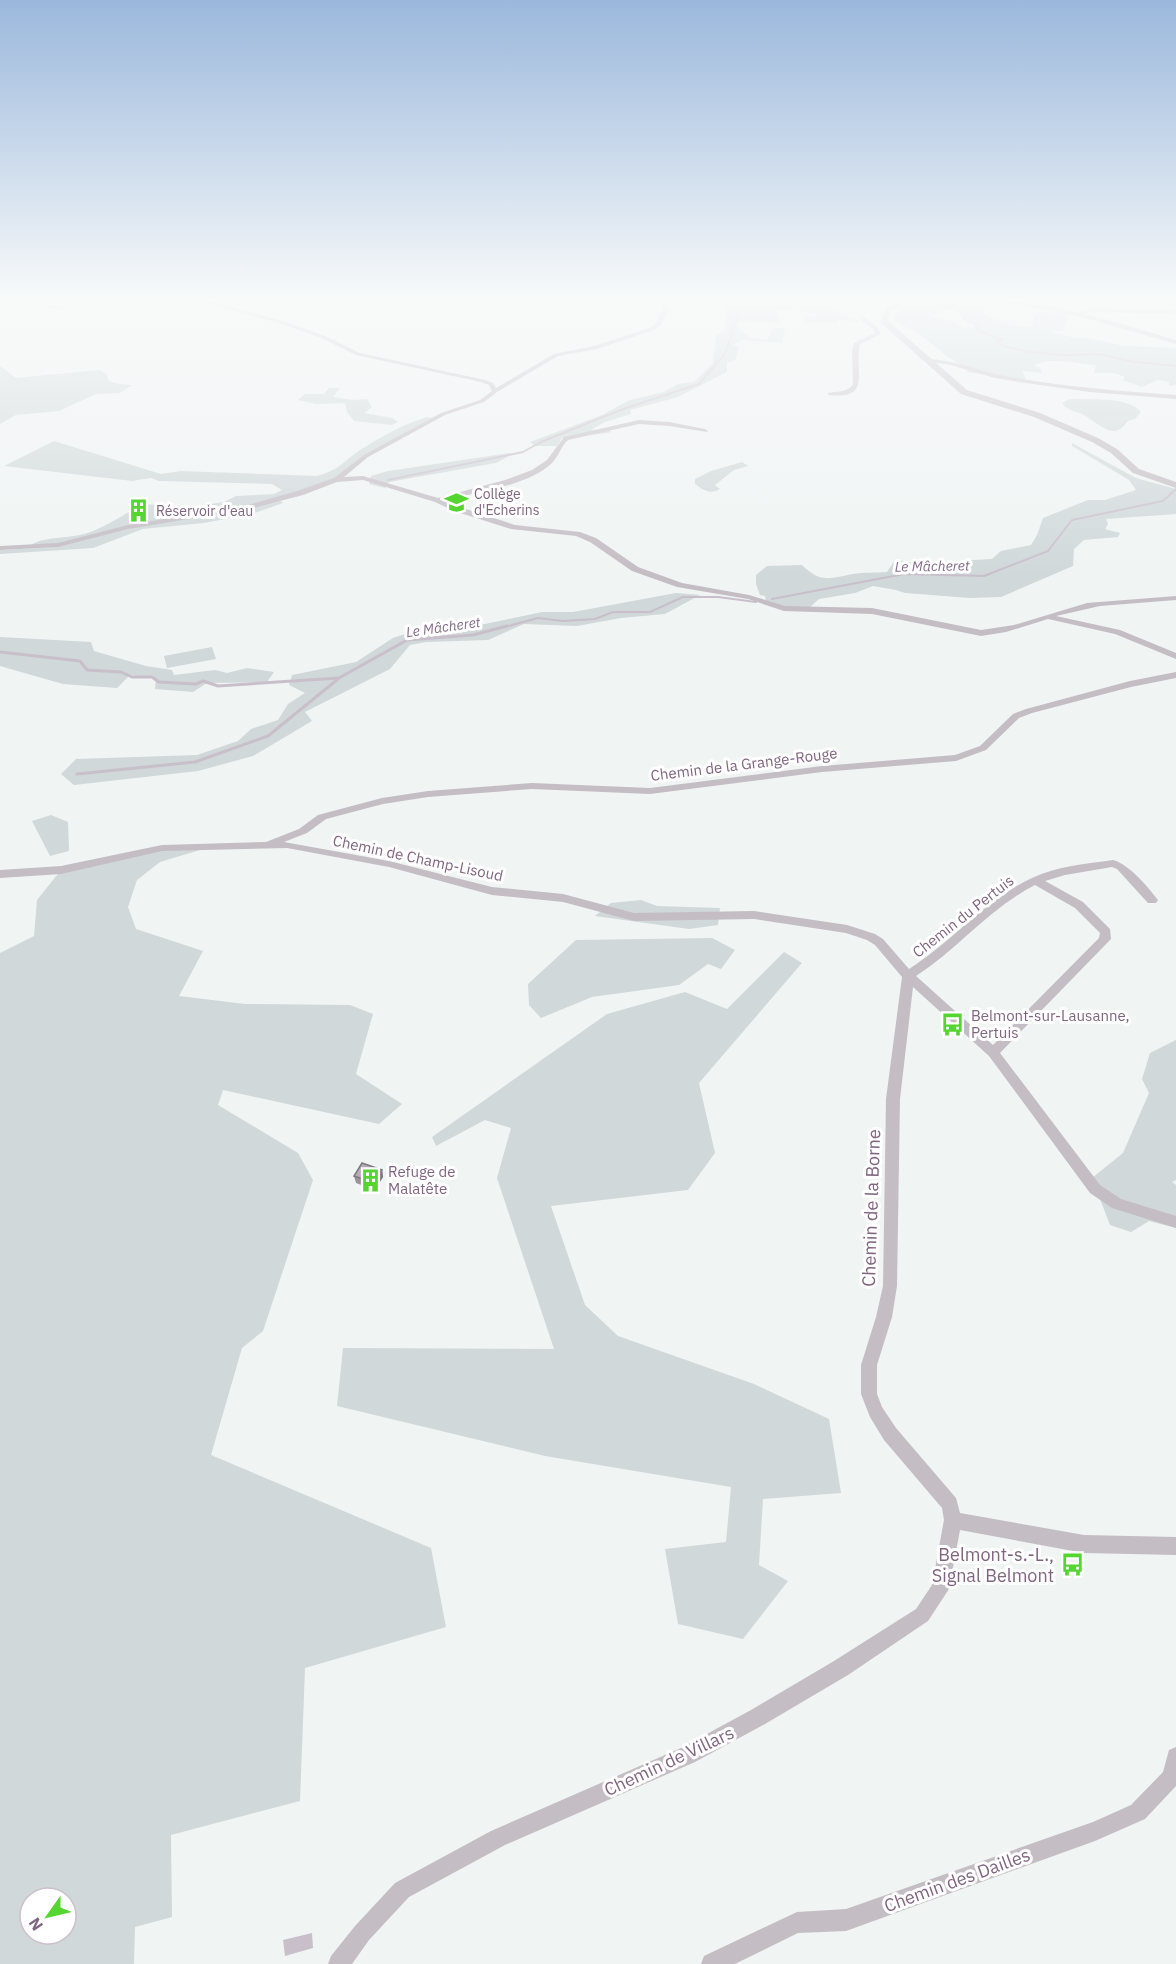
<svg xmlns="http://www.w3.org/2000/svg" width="1176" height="1964" font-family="'IBM Plex Sans',sans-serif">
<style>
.green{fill:#d0d8d9;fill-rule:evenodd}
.water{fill:#c9bfcb}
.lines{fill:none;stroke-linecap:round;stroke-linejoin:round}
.stream-far1{stroke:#c9bfcb;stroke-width:2}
.stream{stroke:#c9bfcb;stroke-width:3}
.minor{fill:#c4bdc4;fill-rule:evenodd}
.tertiary{fill:#c4bdc4;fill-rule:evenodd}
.wall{fill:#9d939d}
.shaded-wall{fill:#7f787f}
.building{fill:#b6abb6;stroke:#7f787f;stroke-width:1.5}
.labels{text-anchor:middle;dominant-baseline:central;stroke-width:6;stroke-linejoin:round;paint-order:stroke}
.far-poi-label{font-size:14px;fill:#7f657f;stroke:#fff;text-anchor:start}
.far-water-label{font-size:14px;font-style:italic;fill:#846b8a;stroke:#fff}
.street-label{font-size:15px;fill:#7f657f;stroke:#fff}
.poi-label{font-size:15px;fill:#7f657f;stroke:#fff;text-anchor:start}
.near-street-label{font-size:18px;fill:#7f657f;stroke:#fff}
.near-poi-label{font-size:18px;fill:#7f657f;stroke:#fff;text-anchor:end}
</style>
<rect width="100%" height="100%" fill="#f0f4f3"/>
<g class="green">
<path d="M578,300H821L829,308L861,322L838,320V323H802L804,316H814V314L801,312L797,308L776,311L782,323L739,322L737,327L749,337L767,340L773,328H785L782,343L743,340L732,345L739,348L735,360L727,363V372L678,397L630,410L631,414L605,422L591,430H608L612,432C595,436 579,434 562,438L557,446H535L530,442L602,415L630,400L664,392L678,384L694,382L713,363L716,335L726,330L725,303L677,302L652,305L649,302L626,303Z"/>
<path d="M929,300L966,303L989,307L980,312L1003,323L1031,328L1037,311L1068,315L1063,331H1050L1075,338L1082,337L1125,346L1176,348V385L1169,386V382L1158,380L1142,387L1123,380L1125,377L1114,373H1094L1096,365C1078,364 1049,356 1034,366L1040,368L1042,373L1023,371L1026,381L966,372L969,369C948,360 935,345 917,333C908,327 900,325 892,318L902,307ZM946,308L956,309L965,321L976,322L973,328L966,329C958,321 942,320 931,316L944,311Z"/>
<path d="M0,366L16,378L100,370L106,374L109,381L119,384L133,385L119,393L96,394L59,411L16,415L0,424Z"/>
<path d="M329,388H340L333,397L353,400L367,399L372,407L364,413L392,418L398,422L392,425L354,421L347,412L345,403L316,404L298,400L305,394H324Z"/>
<path d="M1070,399C1090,400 1128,396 1141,412L1135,419L1128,421C1114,441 1102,426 1087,417C1078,410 1069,413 1062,403Z"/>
<path d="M427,417L432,418L364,456L334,479L301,492L249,506L128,526L58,544L29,546C44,536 66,539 84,534C100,530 116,519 131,511L128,506L133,504L197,506L224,502L236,496L274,494L282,490L272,484L159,481L151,478L132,481L4,466L54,441L161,474L181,471L317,476C341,469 341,463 360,450C380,437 404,424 427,417Z"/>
<path d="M1072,443L1136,478L1176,489V514L1106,519L1108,524L1105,529L1120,533L1118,537L1084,540L1074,549L1073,566L1001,597L970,598L905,593L896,590L873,586L855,593L819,599L809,608L789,607L766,602L765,596L760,595L756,584V575L767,566L802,565C821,584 830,578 853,574C864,572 876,573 887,572L895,560L919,563L992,559L1001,551L1031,545L1037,535L1043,518L1088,500H1105L1136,490L1129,480L1072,446Z"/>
<path d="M510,453L511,455L496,463L389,482L385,488L369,484L371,476L388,471Z"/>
<path d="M742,462L748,466L734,470L715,485L720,489C710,495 703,490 695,484V479L711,471Z"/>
<path d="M280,500L283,503L252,514L204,523L143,529L93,548L0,554V550L57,547L129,528Z"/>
<path d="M676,593L700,595L665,614L621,618L577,626L524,624L488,640L426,642L410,645L390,669L305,712L312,721L253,756L198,771L74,785L61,774L76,759L197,755L238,741L251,729L278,720L288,704L305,693L289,685L292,675L356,662L393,638L427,627L447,632L542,612H573Z"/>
<path d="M0,637L91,642L94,651L146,666L172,670L174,675L215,670L227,673L247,668L274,672L267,682L207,683L193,692L155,689L156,678L130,675L117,688L63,684L0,666Z"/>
<path d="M212,647L216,659L167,668L164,656Z"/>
<path d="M51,815L68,822L69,851L50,856L32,821Z"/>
<path d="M210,847L160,862L137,880L128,907L136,929L203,951L179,996L245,1004L350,1005L373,1014L356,1074L402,1104L379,1124L223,1090L218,1105L298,1153L313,1180L263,1331L242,1348L211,1455L431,1548L446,1627L305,1668L300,1801L171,1835L172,1917L135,1927L134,1964H0V953L34,936L37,900L61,870L162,848ZM30,1898H66V1934H30Z"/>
<path d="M641,900L657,906L720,908L718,925L689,929L595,916L611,903Z"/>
<path d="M712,938L735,950L721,969L708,964L679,985L592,997L541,1018L529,1005L528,984L576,940Z"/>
<path d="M784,952L802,963L699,1083L715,1153L688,1190L551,1206L585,1305L618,1336L754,1384L829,1419L841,1493L763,1499L759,1565L788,1581L743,1639L678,1624L665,1549L726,1542L731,1487L545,1456L337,1406L343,1348L554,1349L497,1178L511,1128L485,1120L436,1146L432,1137L607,1014L685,992L727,1009Z"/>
<path d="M1176,1040V1180L1172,1182L1176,1185V1228L1149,1221L1131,1232L1110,1225L1092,1178L1123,1153L1149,1093L1142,1079L1150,1053Z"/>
</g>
<path class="water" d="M312,1933L313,1948L285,1956L283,1940Z"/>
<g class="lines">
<g class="stream-far1">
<path d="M814,300L818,301"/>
<path d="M945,307L958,308L966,320L979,325L976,330L1003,340L996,341L1006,347L1032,352L1063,355L1100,354L1129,361L1176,366"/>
<path d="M388,480L523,452L541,442L623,409L699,384L725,354L740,310L735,300"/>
<path d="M772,599L904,574L984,576L1048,551L1072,520L1163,501L1176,489"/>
<path d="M501,628L538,618L563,621L595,619L613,612H650L683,597H718L756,602"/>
</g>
<g class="stream">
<path d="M0,652L80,661L87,670L121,672L132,677H152L159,682L196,684L203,681L218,686L339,678L407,640L473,635L507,626"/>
<path d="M77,774L195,762L268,736L338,679"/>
</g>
<g class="minor">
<path d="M44,300H50L49,305L64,308L61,310L44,307Z"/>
<path d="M194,300H204L283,321L325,336L360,353L485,380L493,383L496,388L554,354L594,346L650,328L655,324L663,308L655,300H661L669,308L661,325L654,330L597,349L558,356L497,392L484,402L445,415L368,457L344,477L363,476L438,498L505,480L532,470L547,460L564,437L639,420L669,422L705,429L708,431L707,432L669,426L639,424L568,440C561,446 559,456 552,463C530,485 475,493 445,500L460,507L515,525L580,532L596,538L638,567L682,583L749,595L785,606L872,608L981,630L1014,625L1087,603L1176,596V600L1100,606L1056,616L1120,630L1176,653V659L1115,634L1048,619L1006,632L981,636L872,614L784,611L748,599L677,587L632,571L590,542L576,536L511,529L454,511L435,502L363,480L337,482L303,495L249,509L128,529L58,547L0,550V546L58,543L128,525L248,505L297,491L334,478L364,455L441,413L480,400L492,391L489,385L481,382L356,355L321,338L279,323Z"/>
<path d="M1089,308L1176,310V314L1090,312L1079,316L1076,314Z"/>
<path d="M862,316L877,327L881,334L860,344C854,372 873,400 828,395V393C837,391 846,393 853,385L852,352L854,343L875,333L873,329L860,319Z"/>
<path d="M928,359C955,360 979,371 1005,376C1061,387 1119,391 1176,395V399L1090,392L1026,383L995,378L947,364L926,362Z"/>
<path d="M1176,672V678L1131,687L1032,713L1019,718L986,750L956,761L822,772L650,794L532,789L428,797L383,804L326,819L307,833L284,842L389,861L492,887L563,894L634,913L754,911L847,925L875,934L883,939L909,969C952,942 985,900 1032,878C1057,866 1086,864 1113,860C1130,865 1147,886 1158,900L1156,903H1148L1117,869L1112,867L1065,875L1045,881L1083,902L1110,929L1111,939L1000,1053L1100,1185L1121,1199L1176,1216V1228L1112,1208L1090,1193L989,1056L913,987L900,1099L897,1286L892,1317L877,1365V1394L882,1407L896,1428L956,1498L960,1513L1084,1535L1176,1537V1555L1084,1553L960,1530L949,1589L928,1621L848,1675L765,1724L695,1762L505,1845L409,1897L369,1940L352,1964H328L331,1956L355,1926L395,1883L491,1831L681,1748L751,1710L834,1661L916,1609L932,1585L944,1520L942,1508L884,1440L870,1417L861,1394V1365L876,1317L883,1286L886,1099L902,977L875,945L867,940L846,933L754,919L634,921L563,902L492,895L389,867L287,848L162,851L61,874L0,878V870L61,866L162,845L266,842L299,829L318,815L382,798L428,791L532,783L650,788L822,766L955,755L980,746L1013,714L1026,709L1130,681ZM1035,885L1075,908L1100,933L1099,938L993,1045L916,976C958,949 990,908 1035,885Z"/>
<path d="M1176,1747V1786L1145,1819L1095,1841L846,1931L798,1933L735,1964H701L704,1956L797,1912L846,1909L1093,1822L1131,1805L1163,1772L1169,1750Z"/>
</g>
<g class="tertiary">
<path d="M902,300H913L891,311L888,321L967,390L1040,413L1098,438L1117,449L1139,469L1176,482V488L1133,473L1111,453L1092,442L1034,417L961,394L880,322L887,308Z"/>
<path d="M985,300C1050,300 1114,322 1176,340V344L1078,316Z"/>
</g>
</g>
<path class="wall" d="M382,1170L383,1177L375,1190L356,1183L354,1176Z"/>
<path class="shaded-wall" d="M382,1170L383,1177L375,1190L374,1183Z"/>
<path class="building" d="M362,1163L382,1170L374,1183L354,1176Z"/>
<linearGradient id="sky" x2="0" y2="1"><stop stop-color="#9bb8dc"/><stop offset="0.52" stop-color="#f8fafa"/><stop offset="1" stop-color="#f8fafa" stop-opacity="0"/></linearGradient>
<rect width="1176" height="575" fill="url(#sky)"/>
<defs>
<symbol id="school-bare" viewBox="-9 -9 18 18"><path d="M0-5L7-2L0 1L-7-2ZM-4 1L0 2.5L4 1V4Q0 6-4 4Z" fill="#54d52f" stroke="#fff" stroke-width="2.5" paint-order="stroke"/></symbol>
<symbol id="building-bare" viewBox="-9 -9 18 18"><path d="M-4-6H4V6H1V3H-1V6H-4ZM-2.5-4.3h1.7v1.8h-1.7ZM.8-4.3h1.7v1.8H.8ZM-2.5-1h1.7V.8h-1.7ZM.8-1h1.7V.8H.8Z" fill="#54d52f" stroke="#fff" stroke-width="2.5" paint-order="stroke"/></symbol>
<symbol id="bus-bare" viewBox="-9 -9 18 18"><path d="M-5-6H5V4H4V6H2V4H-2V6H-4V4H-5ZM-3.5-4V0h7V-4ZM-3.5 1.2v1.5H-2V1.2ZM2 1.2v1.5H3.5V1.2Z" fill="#54d52f" stroke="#fff" stroke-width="2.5" paint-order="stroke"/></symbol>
</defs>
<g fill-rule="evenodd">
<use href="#school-bare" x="440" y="486" width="33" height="33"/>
<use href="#building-bare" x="122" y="494" width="33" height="33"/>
<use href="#bus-bare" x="936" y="1008" width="33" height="33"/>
<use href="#building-bare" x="354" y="1164" width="33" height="33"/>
<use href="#bus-bare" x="1056" y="1548" width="33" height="33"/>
</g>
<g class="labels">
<g class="far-poi-label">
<text x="474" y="494">Collège<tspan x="474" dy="16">d'Echerins</tspan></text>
<text x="156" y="511">Réservoir d'eau</text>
</g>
<g class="far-water-label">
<text transform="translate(932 566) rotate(-1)">Le Mâcheret</text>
<text transform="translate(443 627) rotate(-8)">Le Mâcheret</text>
</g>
<g class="street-label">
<text transform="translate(744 764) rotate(-7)">Chemin de la Grange-Rouge</text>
<text transform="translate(418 858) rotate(12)">Chemin de Champ-Lisoud</text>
<text transform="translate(963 916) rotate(-38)">Chemin du Pertuis</text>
</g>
<g class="poi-label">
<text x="971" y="1015">Belmont-sur-Lausanne,<tspan x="971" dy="17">Pertuis</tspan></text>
<text x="388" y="1171">Refuge de<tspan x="388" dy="17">Malatête</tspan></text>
</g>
<g class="near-street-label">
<text transform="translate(871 1208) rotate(-88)">Chemin de la Borne</text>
<text transform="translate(669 1761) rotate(-25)">Chemin de Villars</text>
<text transform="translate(957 1880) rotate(-20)">Chemin des Dailles</text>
</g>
<g class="near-poi-label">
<text x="1054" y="1554">Belmont-s.-L.,<tspan x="1054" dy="21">Signal Belmont</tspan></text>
</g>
</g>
<g transform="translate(48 1916) rotate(236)"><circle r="28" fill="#ffffff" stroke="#ccc1cc" stroke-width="1.5"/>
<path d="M0-4.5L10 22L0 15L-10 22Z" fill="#54d52f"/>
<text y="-9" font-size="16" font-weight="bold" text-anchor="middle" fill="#7f657f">N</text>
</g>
</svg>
